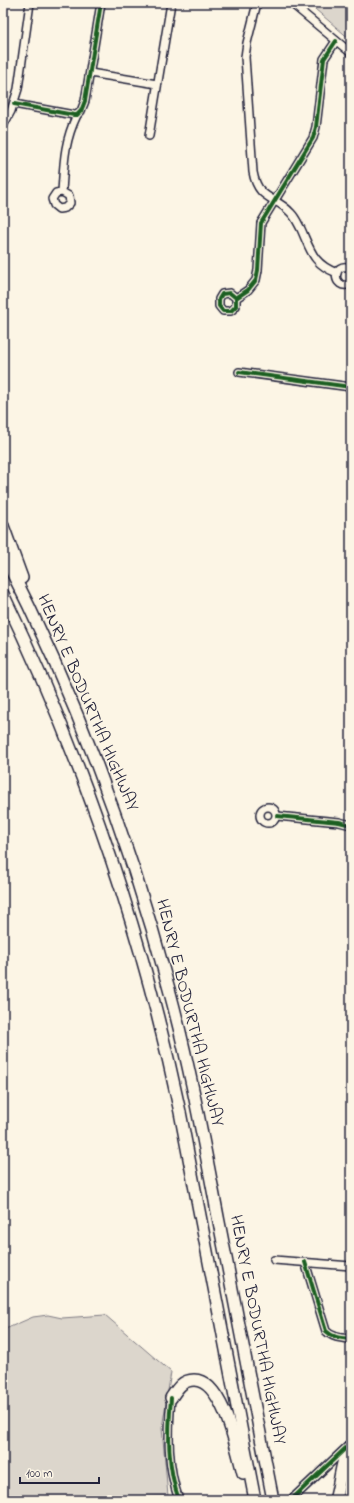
<svg xmlns="http://www.w3.org/2000/svg" width="354" height="1503" font-family="'Indie Flower',sans-serif">
<style>
.green{fill:#dcd6cc;stroke:#7f7c84}
.lines{fill:none;stroke-linecap:round;stroke-linejoin:round}
.minor-casing{stroke:#22223b;stroke-width:10}
.highway-casing{stroke:#22223b;stroke-width:14}
.minor{stroke:#fcf5e5;stroke-width:7}
.highway{stroke:#fcf5e5;stroke-width:11}
.cycleway-casing{stroke:#fcf5e5;stroke-width:6}
.cycleway{stroke:#1b5e20;stroke-width:4}
.labels{text-anchor:middle;dominant-baseline:central;stroke-width:3;stroke-linejoin:round;paint-order:stroke}
.street-label{font-size:18px;fill:#22223b;stroke:#fcf5e5}
</style>
<rect width="100%" height="100%" fill="#fcf5e5"/>
<filter id="ink" filterUnits="userSpaceOnUse"><feTurbulence type="fractalNoise" baseFrequency=".025" numOctaves="2"/><feDisplacementMap in="SourceGraphic" scale="8" xChannelSelector="R" yChannelSelector="G"/><feConvolveMatrix kernelMatrix="1 2 1 2 8 2 1 2 1" color-interpolation-filters="sRGB"/></filter>
<g filter="url(#ink)">
<g class="green">
<path d="M308,3H351V40Z"/>
<path d="M48,1315L62,1318L105,1315L171,1372L162,1428L168,1496L60,1499L5,1494L3,1482V1330L33,1317Z"/>
</g>
<g class="lines">
<defs>
<g id="minor">
<path d="M257,3L247,43L245,57L253,172C258,201 276,196 291,213C296,218 298,224 301,229C311,251 313,264 337,273"/>
<path d="M291,3L351,53"/>
<path d="M90,73L157,84"/>
<path d="M14,104L74,115H77L81,111L85,101L101,3"/>
<path d="M3,126L11,111L18,89L30,3"/>
<path d="M149,136L171,3"/>
<path d="M62,192L56,193L52,199L54,205L59,209L65,208L70,203L69,196L62,192C64,162 64,142 77,115"/>
<path d="M351,268C331,260 332,292 351,284"/>
<path d="M236,298V306L231,311H223L219,306V299L222,294L230,293L236,298L248,290L256,280L258,270L261,223L313,138L316,127L324,59L336,41"/>
<path d="M239,372L351,387"/>
<circle cx="268" cy="815" r="8"/>
<path d="M277,816L339,822L351,825"/>
<path d="M274,1260L351,1266"/>
<path d="M305,1262L326,1331C333,1338 342,1338 351,1339"/>
<path d="M171,1398C168,1433 167,1466 179,1500"/>
<path d="M291,1500L347,1447"/>
</g>
<g id="highway">
<path d="M3,526L22,578"/>
<path d="M3,554C74,692 129,839 169,989C190,1066 204,1144 219,1222C237,1315 255,1407 273,1500"/>
<path d="M3,594C83,759 142,932 180,1112L255,1500"/>
<path d="M171,1398C177,1389 182,1380 194,1380C223,1380 237,1451 243,1473"/>
<path d="M335,1500C341,1481 340,1461 351,1445"/>
</g>
</defs>
<use href="#minor" class="minor-casing"/>
<use href="#highway" class="highway-casing"/>
<use href="#minor" class="minor"/>
<use href="#highway" class="highway"/>
<defs>
<g id="cycleway">
<path d="M14,104L74,115H77L81,111L85,101L101,3"/>
<path d="M236,298V306L231,311H223L219,306V299L222,294L230,293L236,298L248,290L256,280L258,270L261,223L313,138L316,127L324,59L336,41"/>
<path d="M239,372L351,387"/>
<path d="M277,816L339,822L351,825"/>
<path d="M305,1262L326,1331C333,1338 342,1338 351,1339"/>
<path d="M171,1398C168,1433 167,1466 179,1500"/>
<path d="M291,1500L351,1443"/>
</g>
</defs>
<use href="#cycleway" class="cycleway-casing"/>
<use href="#cycleway" class="cycleway"/>
</g>
</g>
<g class="labels">
<g class="street-label">
<text transform="translate(87 703) rotate(67)">HENRY E BODURTHA HIGHWAY</text>
<text transform="translate(189 1013) rotate(76)">HENRY E BODURTHA HIGHWAY</text>
<text transform="translate(257 1330) rotate(79)">HENRY E BODURTHA HIGHWAY</text>
</g>
</g>
<rect width="354" height="1503" fill="none" stroke="#fcf5e5" stroke-width="16"/>
<rect x="8" y="8" width="338" height="1487" fill="none" stroke="#22223b" stroke-width="1.5" filter="url(#ink)"/>
<path d="M20 1477v6h79v-6" fill="none" stroke="#22223b" stroke-width="2"/>
<text x="26" y="1477" font-size="12" fill="#22223b" stroke="#fcf5e5" stroke-width="3" paint-order="stroke">100 m</text>
</svg>
